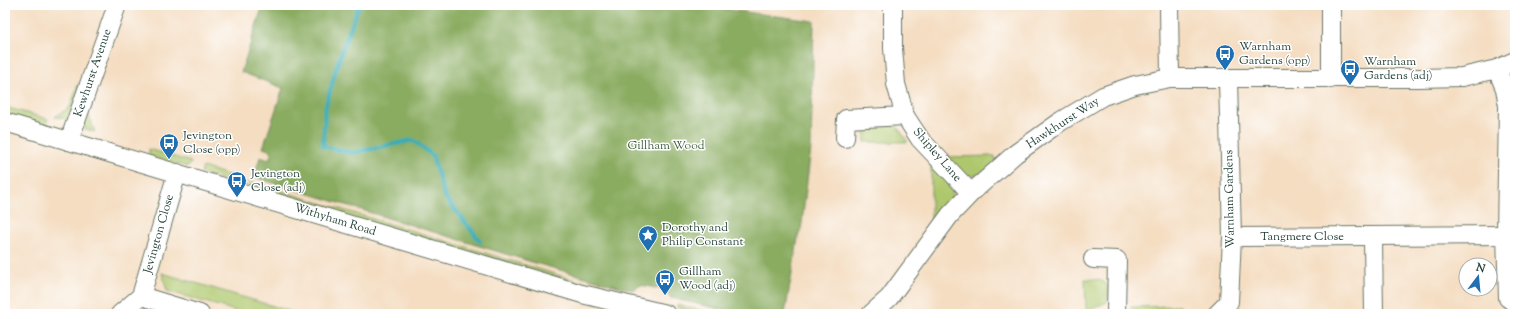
<svg xmlns="http://www.w3.org/2000/svg" width="1520" height="319" font-family="'Sorts Mill Goudy',serif">
<style>
.green{fill:#aec76c;stroke:#668250}
.forest{fill:#8aac60;stroke:#54744a}
.lines{fill:none;stroke-linecap:round;stroke-linejoin:round}
.stream{stroke:#3aacb5;stroke-width:4.5}
.minor-casing{stroke:#6a7565;stroke-width:20}
.minor{stroke:#fff;stroke-width:18}
.labels{text-anchor:middle;dominant-baseline:central;stroke-width:3;stroke-linejoin:round;paint-order:stroke}
.poi-label{font-size:12px;fill:#1f3d34;stroke:#fff;text-anchor:start}
.street-label{font-size:12px;fill:#1f3d34;stroke:#fff}
.park-label{font-size:12px;fill:#436042;stroke:#fff}
</style>
<rect width="100%" height="100%" fill="#fff"/>
<filter id="ink" filterUnits="userSpaceOnUse"><feTurbulence type="fractalNoise" baseFrequency=".025" numOctaves="2"/><feDisplacementMap in="SourceGraphic" scale="8" xChannelSelector="R" yChannelSelector="G"/><feConvolveMatrix kernelMatrix="1 2 1 2 8 2 1 2 1" color-interpolation-filters="sRGB"/></filter>
<filter id="wash" filterUnits="userSpaceOnUse"><feTurbulence type="fractalNoise" baseFrequency=".012" numOctaves="4" result="noise"/><feDisplacementMap in="SourceGraphic" scale="16" xChannelSelector="R" yChannelSelector="G"/><feGaussianBlur stdDeviation="0.9" result="paint"/><feColorMatrix in="noise" values="0 0 0 0 0 0 0 0 0 0 0 0 0 0 0 0 0 1.4 0 .05"/><feComposite in="paint" operator="in"/></filter>
<g filter="url(#wash)">
<rect width="100%" height="100%" fill="#f4ddc1"/>
<g class="green">
<path d="M78,84L81,85L71,115L66,119L55,117L70,107Z"/>
<path d="M5,107L48,119L46,125L5,113Z"/>
<path d="M88,113L95,132L85,129L83,122Z"/>
<path d="M869,124L896,125L908,142H865V128Z"/>
<path d="M149,149L191,162L188,167L149,156Z"/>
<path d="M995,156L996,163C968,184 968,177 943,157Z"/>
<path d="M931,163C962,195 958,193 931,226Z"/>
<path d="M203,167L241,179L237,184L201,173Z"/>
<path d="M248,181L578,281L628,295L620,296L249,187Z"/>
<path d="M162,273L290,311V314H246L167,291Z"/>
<path d="M1085,279C1103,279 1113,282 1107,302L1090,309H1086Z"/>
<path d="M677,305L719,314H704L677,308Z"/>
<path d="M152,306L177,314H145Z"/>
<path d="M1180,306L1177,312C1163,312 1140,317 1130,307Z"/>
</g>
<path class="forest" d="M263,5H703L715,8L814,21L811,148L801,231L799,232L785,314H741L671,298L665,290L641,285L632,290L535,263L254,177L260,157L269,160L272,151L263,148L283,88L241,72Z"/>
<g class="lines">
<path class="stream" d="M359,5L338,62L325,109L323,146L352,153L413,140L432,155L445,197L480,241"/>
</g>
</g>
<g filter="url(#ink)">
<g class="lines">
<defs>
<g id="minor">
<path d="M893,5V48L896,84L905,116L920,139L971,193"/>
<path d="M1169,5L1170,78"/>
<path d="M1331,5V79"/>
<path d="M1497,69L1505,89L1508,106L1506,235L1508,298L1515,303"/>
<path d="M5,122L582,294L666,314"/>
<path d="M845,138L846,119L905,116"/>
<path d="M69,141L117,5"/>
<path d="M1232,237L1506,235"/>
<path d="M1373,237L1374,314"/>
<path d="M1093,259L1117,260L1116,314"/>
<path d="M141,296L200,314"/>
<path d="M120,314L141,296L177,173"/>
<path d="M871,314L889,298L950,215L971,193L1015,154L1060,122L1103,96L1135,85L1170,78H1419L1462,77L1497,69L1515,61"/>
<path d="M1217,314L1229,302L1232,237L1228,79"/>
</g>
</defs>
<use href="#minor" class="minor-casing"/>
<use href="#minor" class="minor"/>
</g>
</g>
<defs>
<symbol id="bus-pin" viewBox="-11 -11 22 30"><path d="M0 17L-7.5 6A9.5 9.5 0 1 1 7.5 6Z" fill="#1f6fb2" stroke="#fff"/><path d="M-5-6H5V4H4V6H2V4H-2V6H-4V4H-5ZM-3.5-4V0h7V-4ZM-3.5 1.2v1.5H-2V1.2ZM2 1.2v1.5H3.5V1.2Z" fill="#fff"/></symbol>
<symbol id="sight-pin" viewBox="-11 -11 22 30"><path d="M0 17L-7.5 6A9.5 9.5 0 1 1 7.5 6Z" fill="#1f6fb2" stroke="#fff"/><path d="M0-6L1.8-2.2L6-1.7L2.9 1.2L3.7 5.4L0 3.3L-3.7 5.4L-2.9 1.2L-6-1.7L-1.8-2.2Z" fill="#fff"/></symbol>
</defs>
<g fill-rule="evenodd">
<use href="#bus-pin" x="1214" y="43" width="22" height="30"/>
<use href="#bus-pin" x="1339" y="58" width="22" height="30"/>
<use href="#bus-pin" x="158" y="132" width="22" height="30"/>
<use href="#bus-pin" x="226" y="170" width="22" height="30"/>
<use href="#sight-pin" x="637" y="224" width="22" height="30"/>
<use href="#bus-pin" x="654" y="268" width="22" height="30"/>
</g>
<g class="labels">
<g class="poi-label">
<text x="1239" y="47">Warnham<tspan x="1239" dy="14">Gardens (opp)</tspan></text>
<text x="1364" y="62">Warnham<tspan x="1364" dy="14">Gardens (adj)</tspan></text>
<text x="183" y="136">Jevington<tspan x="183" dy="14">Close (opp)</tspan></text>
<text x="251" y="174">Jevington<tspan x="251" dy="14">Close (adj)</tspan></text>
<text x="662" y="228">Dorothy and<tspan x="662" dy="14">Philip Constant</tspan></text>
<text x="679" y="272">Gillham<tspan x="679" dy="14">Wood (adj)</tspan></text>
</g>
<g class="street-label">
<text transform="translate(93 73) rotate(-71)">Kewhurst Avenue</text>
<text transform="translate(1063 123) rotate(-33)">Hawkhurst Way</text>
<text transform="translate(937 155) rotate(49)">Shipley Lane</text>
<text transform="translate(1230 199) rotate(-91)">Warnham Gardens</text>
<text transform="translate(335 220) rotate(17)">Withyham Road</text>
<text transform="translate(159 234) rotate(-74)">Jevington Close</text>
<text x="1302" y="237">Tangmere Close</text>
</g>
<g class="park-label">
<text x="666" y="146">Gillham Wood</text>
</g>
</g>
<rect width="1520" height="319" fill="none" stroke="#fff" stroke-width="20"/>
<g transform="translate(1478 277) rotate(16)"><circle r="19" fill="#ffffff" stroke="#a5b1ae"/>
<path d="M0-3L7 15L0 10L-7 15Z" fill="#1f6fb2"/>
<text y="-6" font-size="11" font-weight="bold" text-anchor="middle" fill="#1f3d34">N</text>
</g>
</svg>
